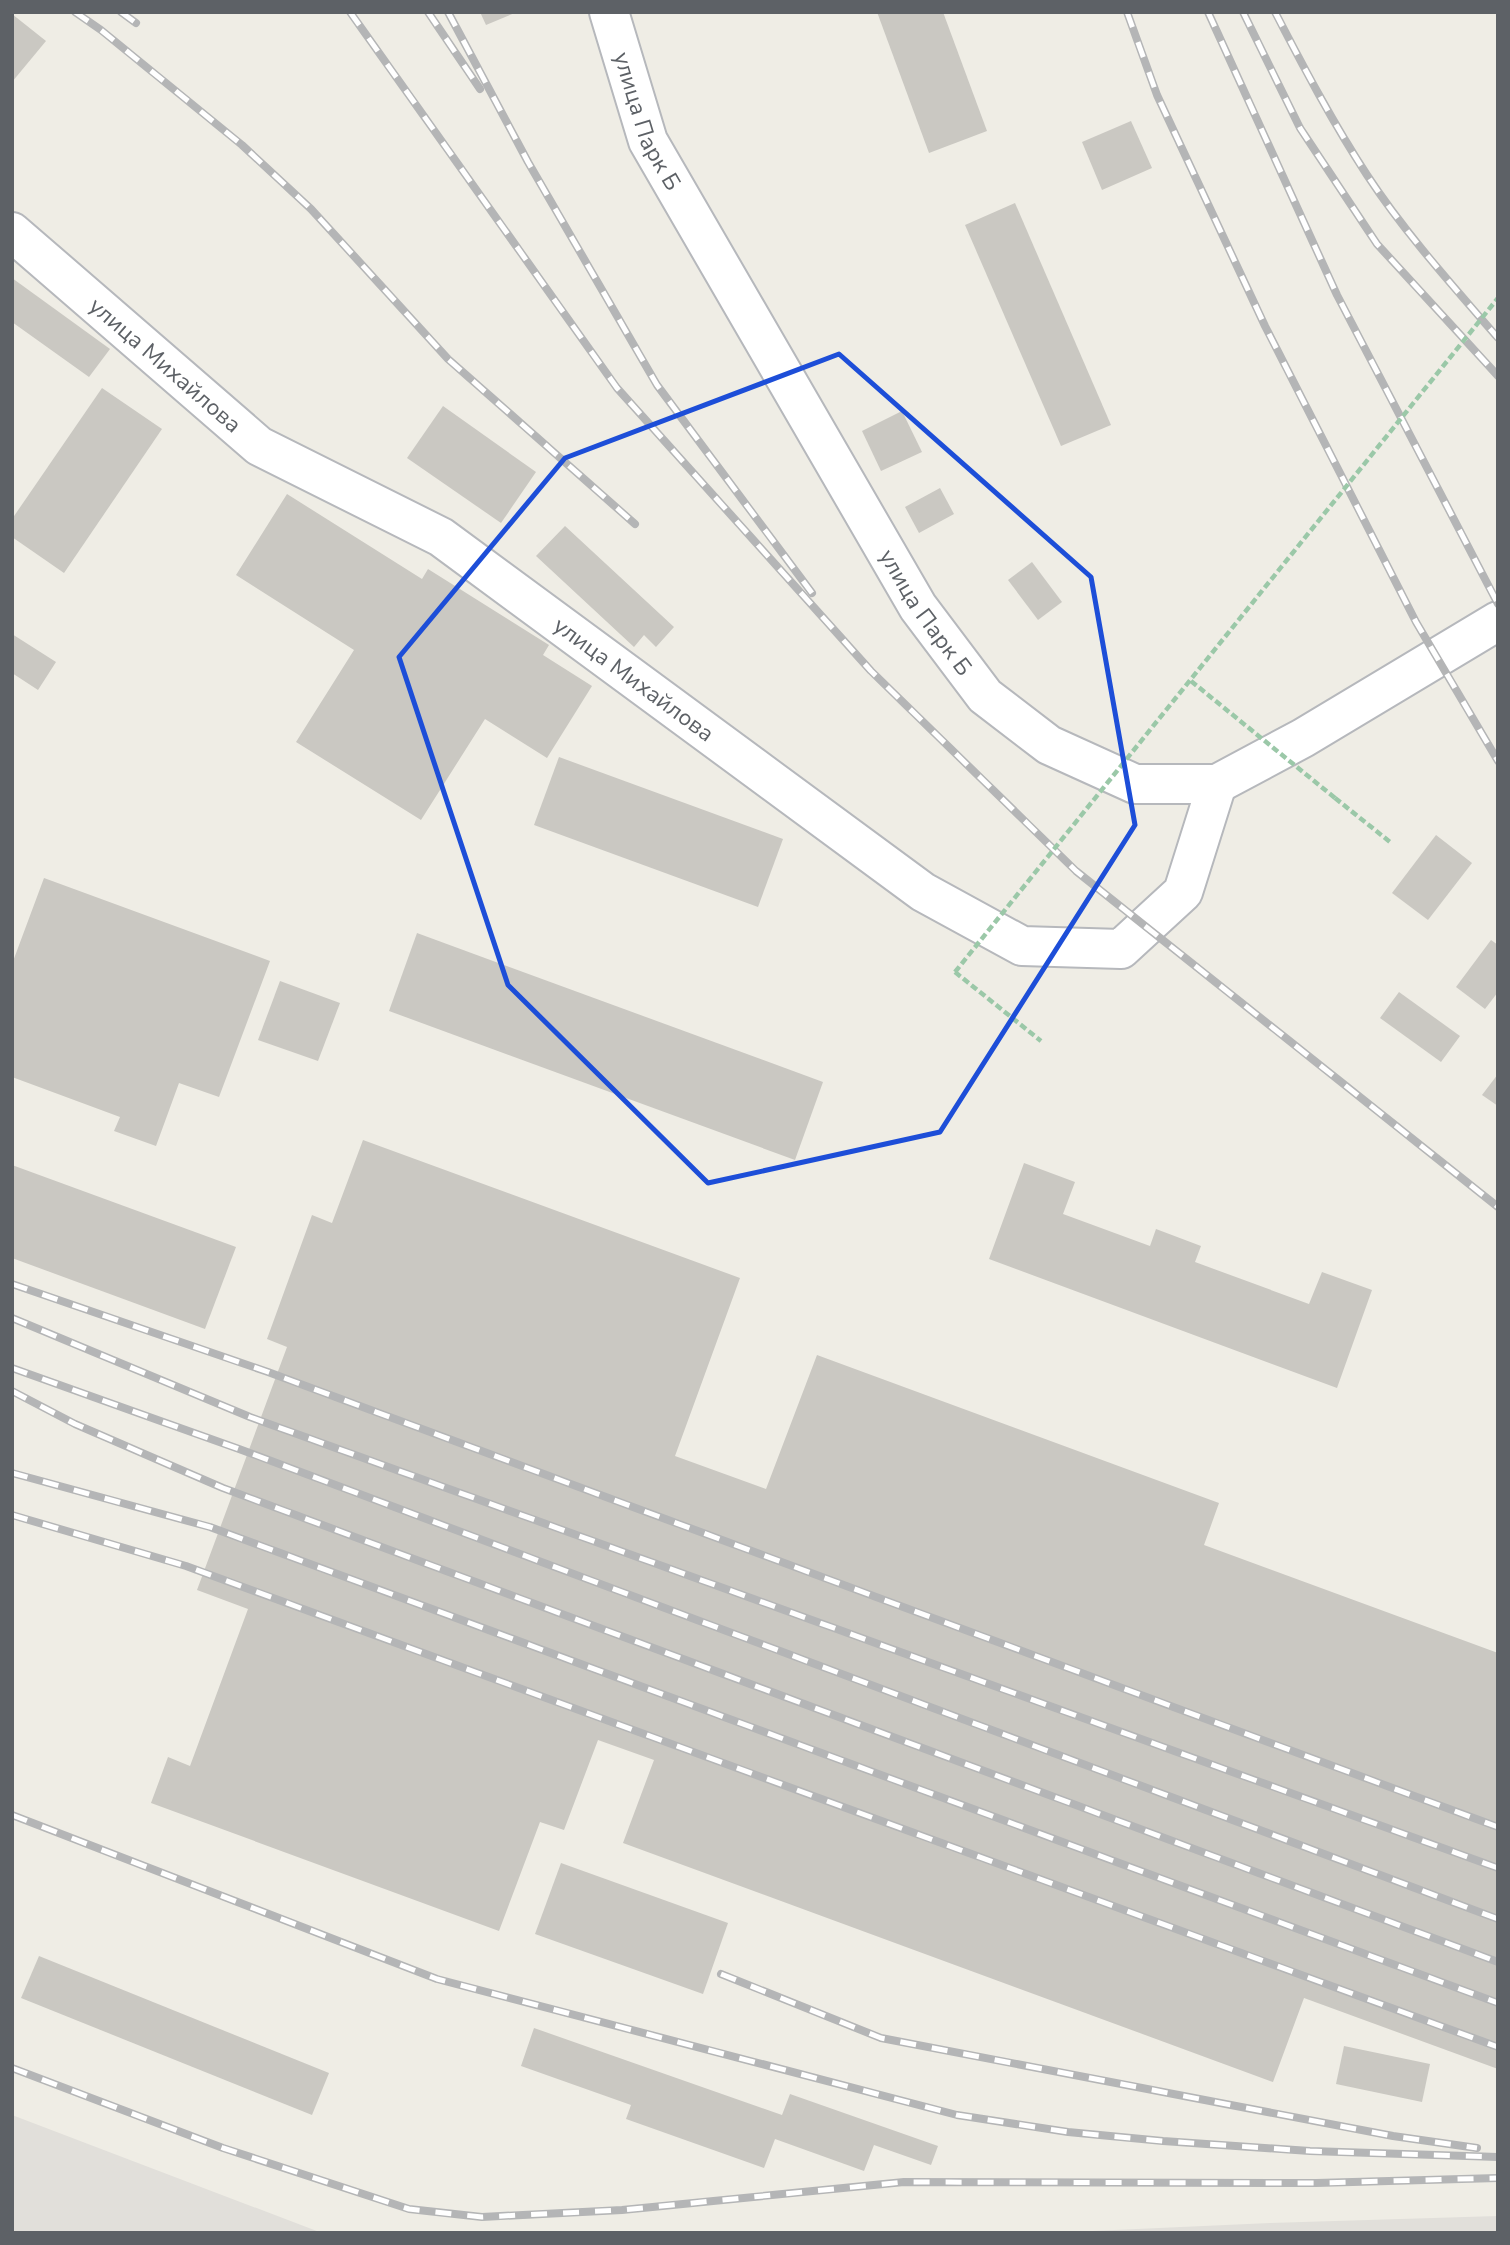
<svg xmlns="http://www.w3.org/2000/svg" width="1510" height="2245" font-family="'Nunito Sans',sans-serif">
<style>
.industrial{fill:#e1dfda}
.building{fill:#cac8c2}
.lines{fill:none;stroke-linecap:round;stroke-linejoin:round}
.minor-casing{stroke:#b6b8bc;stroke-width:42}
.path{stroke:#9bc8a8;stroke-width:4.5;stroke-dasharray:7 3.5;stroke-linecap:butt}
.minor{stroke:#fff;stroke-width:38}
.rail-casing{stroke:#b4b5b6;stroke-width:8}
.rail{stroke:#fff;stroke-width:5;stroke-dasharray:16;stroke-linecap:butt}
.path-bridge{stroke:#9bc8a8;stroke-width:4.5;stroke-dasharray:7 3.5;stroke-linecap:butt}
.marked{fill:none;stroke:#1d4ed8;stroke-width:5;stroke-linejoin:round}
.labels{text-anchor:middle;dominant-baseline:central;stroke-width:6;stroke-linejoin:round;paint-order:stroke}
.street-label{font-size:23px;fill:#5d6166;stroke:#fff}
</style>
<rect width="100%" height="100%" fill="#efede5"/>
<g class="industrial">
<path d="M12,2115L322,2233H12Z"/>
<path d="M1498,2216V2233H1048L1270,2223Z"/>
</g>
<g class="building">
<path d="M480,12H517L486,25Z"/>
<path d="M877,12H943L987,131L929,153Z"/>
<path d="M12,14L46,41L12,82Z"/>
<path d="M1131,121L1152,168L1102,190L1082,142Z"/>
<path d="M1015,203L1111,425L1061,446L965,225Z"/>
<path d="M12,278L110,349L89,377L12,322Z"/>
<path d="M102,388L162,429L64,573L12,537V519Z"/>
<path d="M443,406L536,472L501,523L407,458Z"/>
<path d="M902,411L922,452L881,471L862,431Z"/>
<path d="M940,488L954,514L919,533L905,507Z"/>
<path d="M287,494L422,579L428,569L549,645L543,655L592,686L547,758L485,719L421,820L296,742L354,650L236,575Z"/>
<path d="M565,526L674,627L656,647L644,635L634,647L536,556Z"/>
<path d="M1032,562L1062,602L1038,620L1008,580Z"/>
<path d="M12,634L56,662L38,690L12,673Z"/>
<path d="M559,757L783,839L758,907L534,825Z"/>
<path d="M1436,835L1472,863L1428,920L1392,893Z"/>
<path d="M44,878L270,961L219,1097L179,1083L156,1146L114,1131L120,1117L12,1077V964Z"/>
<path d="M417,933L823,1082L795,1160L389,1011Z"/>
<path d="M1491,940L1498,945V992L1485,1009L1456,987Z"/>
<path d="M280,981L340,1003L318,1061L258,1040Z"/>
<path d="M1399,992L1460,1036L1441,1062L1380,1018Z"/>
<path d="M1498,1074V1106L1482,1095Z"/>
<path d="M363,1140L740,1278L675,1456L766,1489L817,1355L1219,1503L1204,1545L1498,1653V2069L1304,1998L1273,2082L623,1843L654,1760L598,1740L564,1830L540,1822L499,1931L151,1803L168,1757L190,1766L248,1609L197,1590L287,1347L267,1339L312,1215L332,1223Z"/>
<path d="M1024,1163L1075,1182L1063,1214L1150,1246L1156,1229L1201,1246L1195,1262L1309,1304L1322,1272L1372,1290L1337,1388L989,1259Z"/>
<path d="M12,1165L236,1247L205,1329L12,1258Z"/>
<path d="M561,1863L728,1923L703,1994L535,1934Z"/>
<path d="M39,1956L329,2073L312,2115L21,1998Z"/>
<path d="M534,2028L782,2115L790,2094L938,2146L931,2165L874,2145L864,2171L775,2139L764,2168L626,2119L631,2105L521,2066Z"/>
<path d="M1344,2046L1430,2064L1422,2102L1336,2084Z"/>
</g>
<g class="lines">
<defs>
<g id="minor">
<path id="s1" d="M609,12L648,141L918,607L985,696L1049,745L1135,784H1217L1303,738L1498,621"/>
<path id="s2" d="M12,232L259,446L441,537L923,892L1022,946L1121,949L1183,892L1217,784"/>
</g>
</defs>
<use href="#minor" class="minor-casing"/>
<g class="path">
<path d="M1335,798L1390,842"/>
<path d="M955,972L1041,1041"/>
</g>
<use href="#minor" class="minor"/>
<defs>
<g id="rail">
<path d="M75,12L101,30L242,145L311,209L448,359L635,524"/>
<path d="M121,12L136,23"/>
<path d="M350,12L617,388L871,671L1076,871L1498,1207"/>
<path d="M428,12L480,89"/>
<path d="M448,12L528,162L657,385L812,593"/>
<path d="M1127,12L1157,95L1265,326L1416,622L1498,761"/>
<path d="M1208,12L1337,295L1498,604"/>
<path d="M1243,12L1300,128L1377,244L1498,376"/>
<path d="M1275,12C1304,68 1333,123 1367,175C1405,233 1453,286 1498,338"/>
<path d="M12,1284L268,1372L1498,1827"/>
<path d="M12,1318L250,1417L1498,1868"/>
<path d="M12,1368L239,1449L1498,1919"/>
<path d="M12,1391L75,1424L223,1488L1498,1962"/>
<path d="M12,1473L210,1527L1498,2003"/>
<path d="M12,1515L186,1566L1498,2047"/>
<path d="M12,1815L437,1979L957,2115L1068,2132L1163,2141L1310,2151L1498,2157"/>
<path d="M721,1974L881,2038L1393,2136L1477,2148"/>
<path d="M12,2068L223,2148L409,2209L482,2217L622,2210L904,2182L1316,2183L1498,2178"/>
</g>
</defs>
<use href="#rail" class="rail-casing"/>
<use href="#rail" class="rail"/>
<g class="path-bridge">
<path d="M1191,681L1335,798"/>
<path d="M955,972L1498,298"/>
</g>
</g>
<path class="marked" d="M839,354L1091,577L1135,825L940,1132L708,1183L508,985L399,657L565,458Z"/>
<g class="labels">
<g class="street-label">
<text stroke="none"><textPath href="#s1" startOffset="116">улица Парк Б</textPath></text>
<text stroke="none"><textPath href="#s2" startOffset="203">улица Михайлова</textPath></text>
<text stroke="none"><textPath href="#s1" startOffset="682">улица Парк Б</textPath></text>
<text stroke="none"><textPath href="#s2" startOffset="770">улица Михайлова</textPath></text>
</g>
</g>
<rect width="1510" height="2245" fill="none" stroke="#5d6166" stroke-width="28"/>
</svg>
